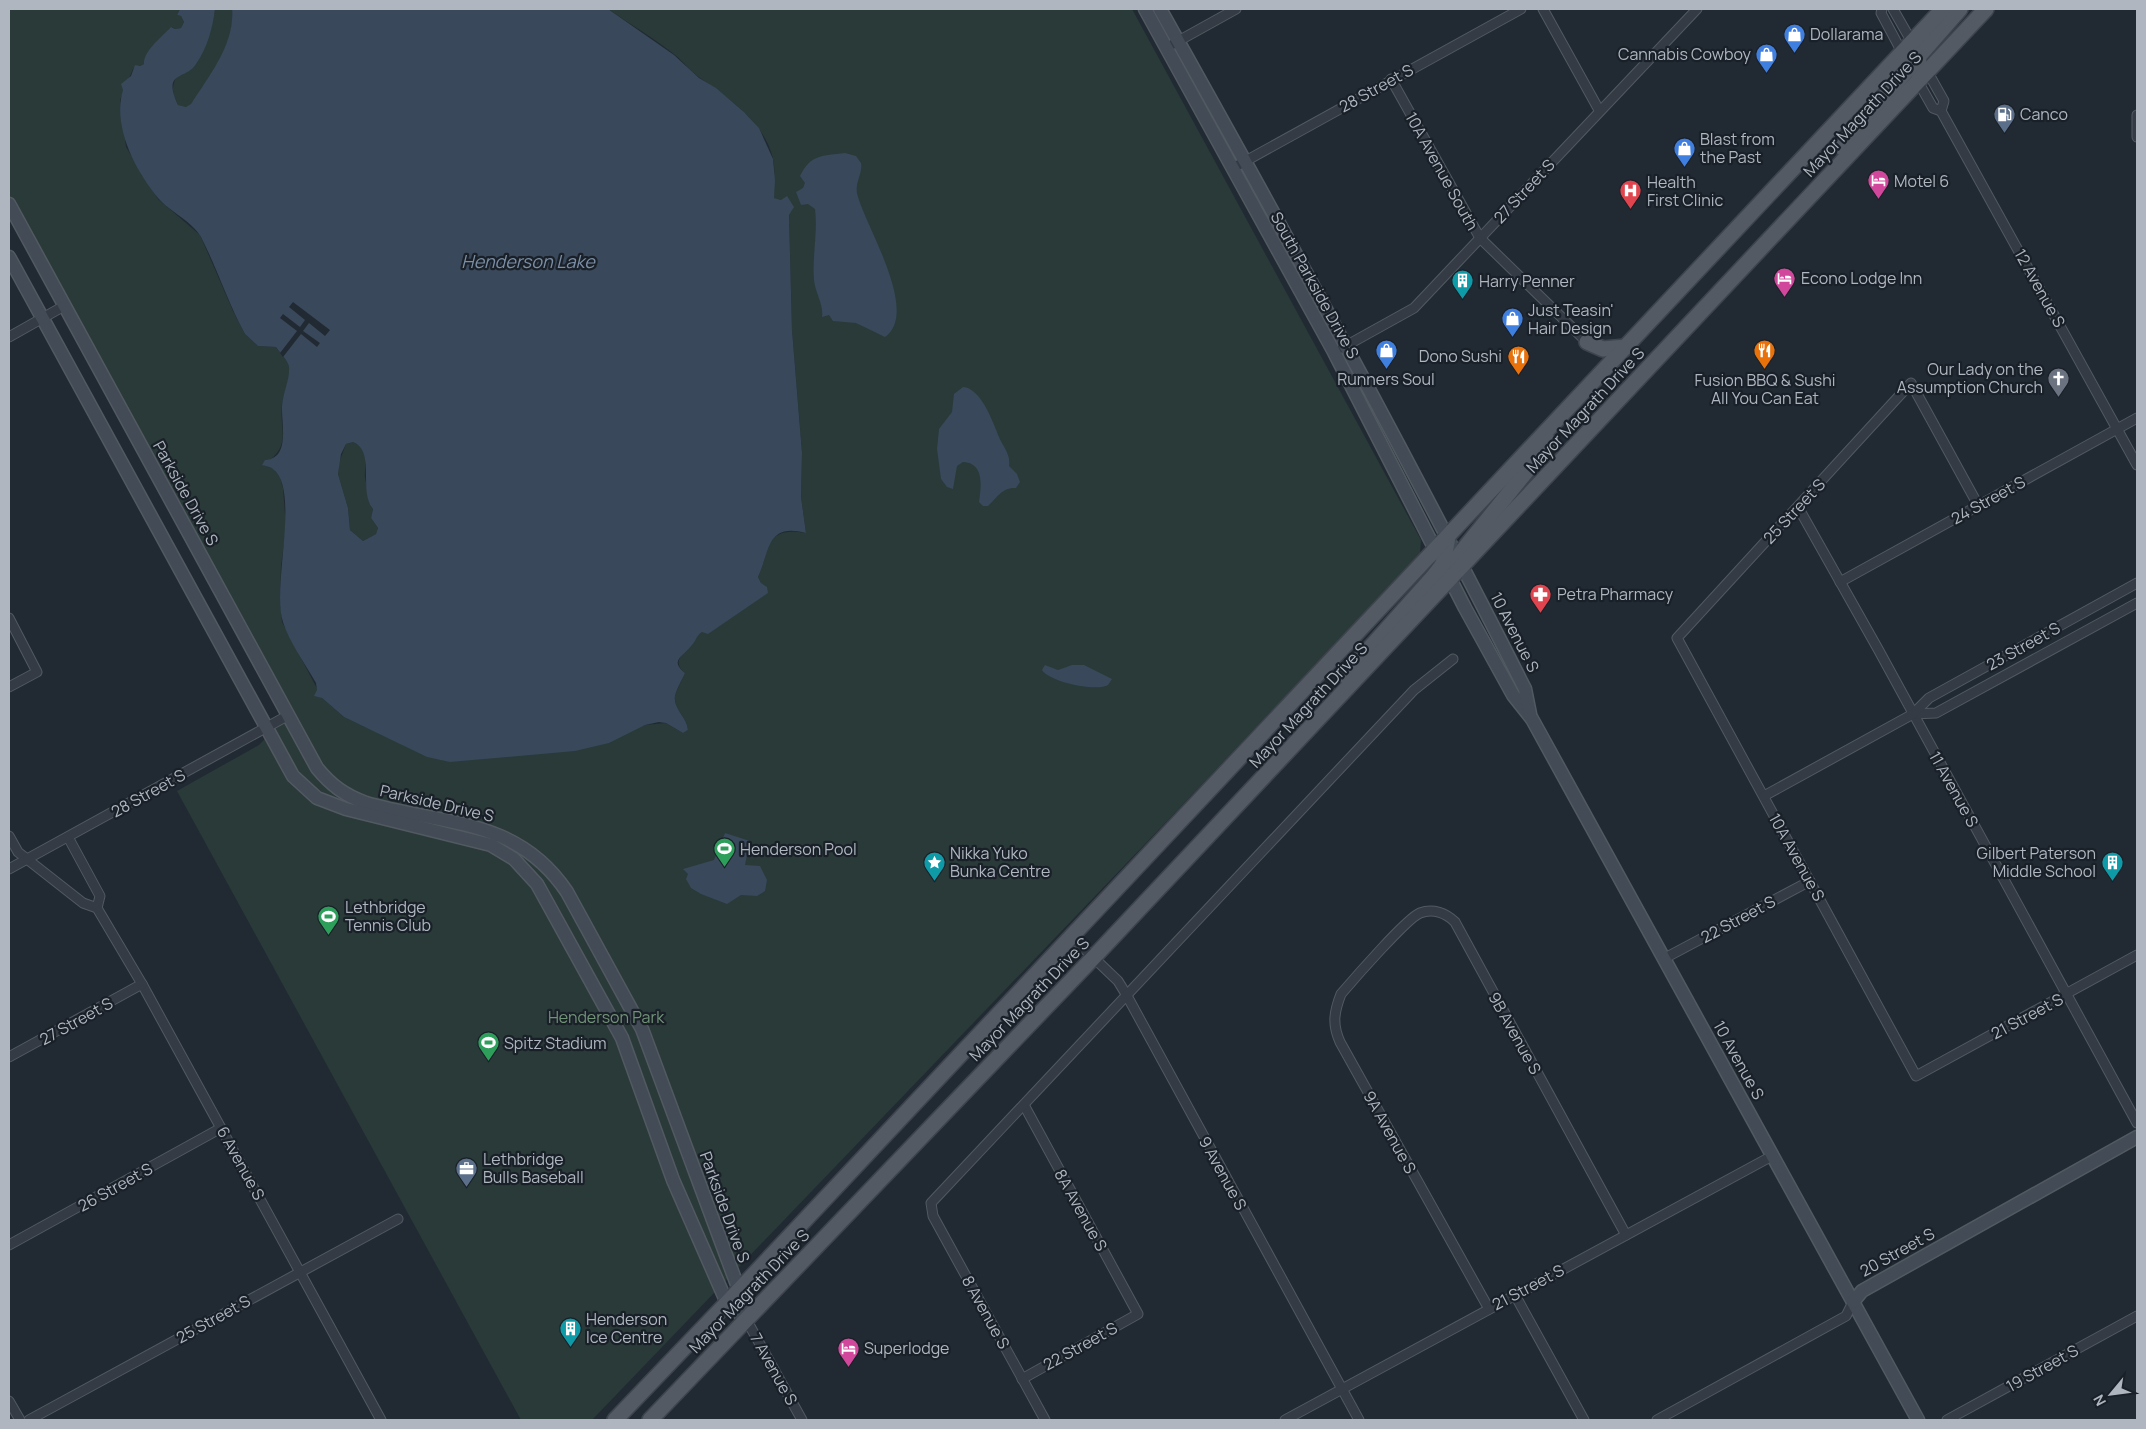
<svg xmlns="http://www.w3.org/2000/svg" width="2146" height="1429" font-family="Manrope,sans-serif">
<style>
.green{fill:#293a39}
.water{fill:#39485a;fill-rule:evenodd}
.pier{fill:#212a33}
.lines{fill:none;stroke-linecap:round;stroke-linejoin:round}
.street-casing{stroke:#525961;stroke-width:11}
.secondary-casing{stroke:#525961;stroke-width:15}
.primary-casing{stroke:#3e444d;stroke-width:18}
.street{stroke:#343b44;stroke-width:9}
.secondary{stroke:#434b56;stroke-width:12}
.primary{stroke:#535a64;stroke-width:15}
.labels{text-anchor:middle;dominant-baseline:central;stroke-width:4.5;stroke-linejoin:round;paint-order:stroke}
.poi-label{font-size:16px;fill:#afb6c0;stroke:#1a2028;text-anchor:start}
.street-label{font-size:16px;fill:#afb6c0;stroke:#1a2028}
.park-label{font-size:16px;fill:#719377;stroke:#1a2028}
.water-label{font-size:18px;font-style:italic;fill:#7b8ea5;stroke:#1a2028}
</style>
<rect width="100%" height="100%" fill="#212a33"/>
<g class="green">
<path d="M9,9H180L177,15L181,16L184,22L181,28L175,29L172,27L144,64L133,69L120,100L126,147L158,199L200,235L233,311L245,334L258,346L276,347C280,353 288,360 289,366C291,379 284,392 282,404C279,433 293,445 263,465L273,468L280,477L283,488L286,528L281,566L280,598L282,622L322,698L344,717L381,734L632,730L645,725L666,723L683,733L688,730C687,717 673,709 675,696C677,689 682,680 685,673C668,659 690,650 698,635L761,583L758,577C771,549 764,526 806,533L801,497L802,453L792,330L789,215L781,200L773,198C773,185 776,173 773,159C765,122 729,99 700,78C691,72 684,62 675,55C654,38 630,24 608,9H1132L1421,540L1420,554L1171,817L592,1420H521L177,791L259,745L287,716L9,204Z"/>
<path d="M215,9H232C236,44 209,76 191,105L186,108L178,105C175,98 171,91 174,83C176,74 183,75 188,70C201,56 213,27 215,9Z"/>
<path d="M353,442C370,449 364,465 365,478C367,487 369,497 371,506L373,509L371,518L378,528L376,534L363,541L350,530L348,508L338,474L339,463L346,444Z"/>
</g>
<g class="water">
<path d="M180,9H215C213,27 207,49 196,64C185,81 162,70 178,105L186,107L191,104C209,76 235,44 232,9H608L674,55L699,78L716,88L744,112L759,128L773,159L775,180L774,198L781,200L787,196L794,207L789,215L792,330L802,453L801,497L806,533C766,522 770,552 758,577L761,583L767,587L768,593L708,634L702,632C696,636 696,641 692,645C683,657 669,660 685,673C682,680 677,688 675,696C673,709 687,717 688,730L683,733L666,723L659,722L645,725L609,743L575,751L450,762L427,757L344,717L322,698L314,696L317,690L316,683C306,665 289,642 283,622C271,588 301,490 273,469C271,467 266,466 262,465L265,460C291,459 281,422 282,406C283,392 290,380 289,367C288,360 280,353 276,347L258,346L245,334C228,303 217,268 201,237C192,221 170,212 158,198C135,170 112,126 123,90L121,84L131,76L135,65L140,66L144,64C143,51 163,36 171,27L175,29L181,28L184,22L181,16L177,15ZM353,442C376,451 358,491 373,509L371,518L378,528L376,534L363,541L350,530L348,508L338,474L341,454L346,444Z"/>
<path d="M845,153L856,156L861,163C863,173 855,182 857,193C863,222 921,312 885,337L856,323L833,321L829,315L822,317C824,305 815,292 814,280C812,256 818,233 815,209L808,204L801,205L796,192L803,188L805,183L800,176C811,154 822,156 845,153Z"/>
<path d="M963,387C981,388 993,422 999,437C1003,447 1011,454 1009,466L1017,474L1020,482L1016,488C1002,487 997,498 988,506H983L979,502C981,487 985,463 963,462L957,466L953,489L947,487L941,479L937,449L939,429L952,412L954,394Z"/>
<path d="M1045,665L1058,670L1072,665H1084L1112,679L1108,685C1097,692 1049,682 1042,670Z"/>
<path d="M725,833L750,841L745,865L760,866L767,880L765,891L757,896L741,895L727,904L701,894L691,888L686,879L688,874L683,869L714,860Z"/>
</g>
<path class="pier" d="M293,302L330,330L325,336L309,323L303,331L320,343L317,347L301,334L283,357L280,353L297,331L280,318L283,314L300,327L305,320L289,307Z"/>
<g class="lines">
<defs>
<g id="street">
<path d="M1543,9L1599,110"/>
<path d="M1882,9L1881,13L1904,56"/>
<path d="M1893,9L1913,44"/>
<path d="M1173,44L1236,9"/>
<path d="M1926,69L1944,101L1941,111"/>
<path d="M1916,78L1933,108L1941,111L2137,465"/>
<path d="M1391,79L1480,238L1587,342"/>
<path d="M2137,115V137"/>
<path d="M1233,168L1521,9"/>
<path d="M9,337L64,306"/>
<path d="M1342,348L1414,308L1697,9"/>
<path d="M1978,505L1911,383L1677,638L1916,1076L2137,955"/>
<path d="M1798,507L1878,649L2137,1123"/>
<path d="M1840,582L2137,418"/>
<path d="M9,618L37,672L9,687"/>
<path d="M1913,714L1936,713L2137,603"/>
<path d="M1764,796L1913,714L1929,698L2137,583"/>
<path d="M9,836L18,852L83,903L97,908L142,984L381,1420"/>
<path d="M68,837L100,896L97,908"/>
<path d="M9,869L287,716"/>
<path d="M1072,937L1118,981L1126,994L1359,1420"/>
<path d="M1665,958L1810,881"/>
<path d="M9,1057L142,984"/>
<path d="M9,1245L221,1128"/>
<path d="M1515,1295L1584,1420"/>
<path d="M1489,1309L1340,1042C1332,1024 1334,1012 1341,994C1353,980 1407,918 1420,913C1433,908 1446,913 1455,922L1626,1235"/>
<path d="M746,1319L802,1420"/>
<path d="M1022,1379L1138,1314L1024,1105"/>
<path d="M9,1401L20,1420"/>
<path d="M29,1420L398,1219"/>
<path d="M1045,1420L933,1216L931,1203L1414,690L1453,659"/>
<path d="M1285,1420L1772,1156"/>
<path d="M1657,1420L1846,1316L1853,1302"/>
<path d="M1947,1420L2137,1316"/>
</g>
<g id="secondary">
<path d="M1145,9L1334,352L1465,608L1513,695L1532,719L1918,1420"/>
<path d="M1160,9C1286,233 1409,459 1525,689L1530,714"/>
<path d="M9,204L317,768C331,785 344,795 366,803C442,825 517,817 567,892L642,1029L739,1290L746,1319"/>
<path d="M9,257L293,776L317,798L346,809L491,845L514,859L537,884L622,1038L673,1180L727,1303L746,1319"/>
<path d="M1853,1302L1862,1291L2137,1137"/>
</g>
<g id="primary">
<path d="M1918,72L1919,56L1960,9"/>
<path d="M1841,147L1910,67L1912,42"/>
<path d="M1587,342L1603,349L1626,347"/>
<path d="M1453,571L1458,557L1467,545L1550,442"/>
<path d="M1345,676L1433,577L1443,564L1448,537"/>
<path d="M615,1420L727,1303L1943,9"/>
<path d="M650,1420L1093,958L1986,9"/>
</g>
</defs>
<use href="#street" class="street-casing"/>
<use href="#secondary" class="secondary-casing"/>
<use href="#primary" class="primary-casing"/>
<use href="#street" class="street"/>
<use href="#secondary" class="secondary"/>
<use href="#primary" class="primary"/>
</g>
<defs>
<symbol id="shop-pin" viewBox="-11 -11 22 30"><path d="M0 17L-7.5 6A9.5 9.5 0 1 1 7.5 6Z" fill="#3f7fe0" stroke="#1a2028"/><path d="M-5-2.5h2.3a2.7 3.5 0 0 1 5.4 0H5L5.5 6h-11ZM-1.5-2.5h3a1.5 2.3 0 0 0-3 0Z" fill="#fff"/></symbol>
<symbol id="fuel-pin" viewBox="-11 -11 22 30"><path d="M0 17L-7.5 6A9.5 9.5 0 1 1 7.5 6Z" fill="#5c6f8a" stroke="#1a2028"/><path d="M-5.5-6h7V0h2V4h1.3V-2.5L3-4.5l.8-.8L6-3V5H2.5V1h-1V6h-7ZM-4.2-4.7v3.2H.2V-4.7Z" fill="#fff"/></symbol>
<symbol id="hotel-pin" viewBox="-11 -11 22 30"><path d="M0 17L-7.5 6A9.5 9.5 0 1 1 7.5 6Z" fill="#d1479c" stroke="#1a2028"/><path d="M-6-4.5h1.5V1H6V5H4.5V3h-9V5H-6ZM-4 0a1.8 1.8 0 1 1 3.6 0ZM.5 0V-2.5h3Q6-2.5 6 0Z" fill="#fff"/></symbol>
<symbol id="hospital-pin" viewBox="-11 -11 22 30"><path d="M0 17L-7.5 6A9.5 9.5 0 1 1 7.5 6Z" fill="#e0444e" stroke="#1a2028"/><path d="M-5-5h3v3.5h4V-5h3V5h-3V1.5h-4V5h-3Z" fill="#fff"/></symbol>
<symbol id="building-pin" viewBox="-11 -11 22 30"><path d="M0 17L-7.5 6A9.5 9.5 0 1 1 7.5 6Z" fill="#0f9aa8" stroke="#1a2028"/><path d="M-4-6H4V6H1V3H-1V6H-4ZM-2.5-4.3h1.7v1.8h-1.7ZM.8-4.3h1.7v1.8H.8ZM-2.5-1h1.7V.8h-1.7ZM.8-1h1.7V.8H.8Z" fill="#fff"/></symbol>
<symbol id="restaurant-pin" viewBox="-11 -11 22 30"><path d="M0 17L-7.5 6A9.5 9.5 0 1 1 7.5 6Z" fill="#e8710a" stroke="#1a2028"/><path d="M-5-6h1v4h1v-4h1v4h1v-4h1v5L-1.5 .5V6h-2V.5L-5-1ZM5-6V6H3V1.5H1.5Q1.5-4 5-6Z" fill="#fff"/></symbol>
<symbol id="church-pin" viewBox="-11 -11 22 30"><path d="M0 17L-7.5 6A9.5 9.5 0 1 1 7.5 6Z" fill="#6b7280" stroke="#1a2028"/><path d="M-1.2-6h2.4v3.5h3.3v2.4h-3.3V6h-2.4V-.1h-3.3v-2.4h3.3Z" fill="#fff"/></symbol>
<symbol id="pharmacy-pin" viewBox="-11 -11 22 30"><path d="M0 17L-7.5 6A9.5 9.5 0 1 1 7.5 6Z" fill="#e0444e" stroke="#1a2028"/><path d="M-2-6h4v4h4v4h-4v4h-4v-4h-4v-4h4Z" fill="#fff"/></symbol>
<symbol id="stadium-pin" viewBox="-11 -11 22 30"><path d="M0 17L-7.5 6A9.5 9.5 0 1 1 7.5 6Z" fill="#2e9e5b" stroke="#1a2028"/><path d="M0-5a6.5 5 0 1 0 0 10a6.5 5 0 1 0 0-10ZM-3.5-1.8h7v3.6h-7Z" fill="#fff"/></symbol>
<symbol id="sight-pin" viewBox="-11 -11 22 30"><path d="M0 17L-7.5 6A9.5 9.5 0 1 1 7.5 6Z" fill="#0f9aa8" stroke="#1a2028"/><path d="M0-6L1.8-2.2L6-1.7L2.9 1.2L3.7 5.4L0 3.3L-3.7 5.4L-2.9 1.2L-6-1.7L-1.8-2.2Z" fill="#fff"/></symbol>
<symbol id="office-pin" viewBox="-11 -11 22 30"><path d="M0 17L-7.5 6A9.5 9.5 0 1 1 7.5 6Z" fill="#5c6f8a" stroke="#1a2028"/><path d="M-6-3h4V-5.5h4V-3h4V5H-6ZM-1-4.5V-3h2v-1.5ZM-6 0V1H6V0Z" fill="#fff"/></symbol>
</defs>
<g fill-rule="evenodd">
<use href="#shop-pin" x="1782" y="22" width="25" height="34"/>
<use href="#shop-pin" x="1754" y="42" width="25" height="34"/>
<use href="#fuel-pin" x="1992" y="102" width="25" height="34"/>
<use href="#shop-pin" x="1672" y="136" width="25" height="34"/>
<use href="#hotel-pin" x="1866" y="168" width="25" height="34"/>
<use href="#hospital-pin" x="1618" y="178" width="25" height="34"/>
<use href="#hotel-pin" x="1772" y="266" width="25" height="34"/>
<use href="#building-pin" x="1450" y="268" width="25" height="34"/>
<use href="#shop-pin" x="1500" y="306" width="25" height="34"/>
<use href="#shop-pin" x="1374" y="338" width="25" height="34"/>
<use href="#restaurant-pin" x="1752" y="338" width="25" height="34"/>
<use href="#restaurant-pin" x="1506" y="344" width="25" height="34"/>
<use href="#church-pin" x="2046" y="366" width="25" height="34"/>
<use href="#pharmacy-pin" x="1528" y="582" width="25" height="34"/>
<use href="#stadium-pin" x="712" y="836" width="25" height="34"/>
<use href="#sight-pin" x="922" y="850" width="25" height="34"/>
<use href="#building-pin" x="2100" y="850" width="25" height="34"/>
<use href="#stadium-pin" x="316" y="904" width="25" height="34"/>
<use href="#stadium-pin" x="476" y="1030" width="25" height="34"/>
<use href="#office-pin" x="454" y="1156" width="25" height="34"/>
<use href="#building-pin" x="558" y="1316" width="25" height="34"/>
<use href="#hotel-pin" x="836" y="1336" width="25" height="34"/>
</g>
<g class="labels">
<g class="poi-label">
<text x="1810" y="34">Dollarama</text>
<text x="1751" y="54" text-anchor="end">Cannabis Cowboy</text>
<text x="2020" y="114">Canco</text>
<text x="1700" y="139">Blast from<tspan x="1700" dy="18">the Past</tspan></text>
<text x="1894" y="181">Motel 6</text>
<text x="1647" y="182">Health<tspan x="1647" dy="18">First Clinic</tspan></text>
<text x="1801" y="278">Econo Lodge Inn</text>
<text x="1479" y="281">Harry Penner</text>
<text x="1528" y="310">Just Teasin'<tspan x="1528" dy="18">Hair Design</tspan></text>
<text x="1502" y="356" text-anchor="end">Dono Sushi</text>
<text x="2043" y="369" text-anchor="end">Our Lady on the<tspan x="2043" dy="18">Assumption Church</tspan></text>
<text x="1386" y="379" text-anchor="middle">Runners Soul</text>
<text x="1765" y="380" text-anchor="middle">Fusion BBQ &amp; Sushi<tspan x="1765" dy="18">All You Can Eat</tspan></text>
<text x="1557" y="594">Petra Pharmacy</text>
<text x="740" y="849">Henderson Pool</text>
<text x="950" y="853">Nikka Yuko<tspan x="950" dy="18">Bunka Centre</tspan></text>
<text x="2096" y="853" text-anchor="end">Gilbert Paterson<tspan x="2096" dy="18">Middle School</tspan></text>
<text x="345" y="907">Lethbridge<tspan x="345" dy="18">Tennis Club</tspan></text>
<text x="504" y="1043">Spitz Stadium</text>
<text x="483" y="1159">Lethbridge<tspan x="483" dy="18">Bulls Baseball</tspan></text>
<text x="586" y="1319">Henderson<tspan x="586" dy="18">Ice Centre</tspan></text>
<text x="864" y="1348">Superlodge</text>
</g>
<g class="street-label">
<text transform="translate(1376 88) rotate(-29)">28 Street S</text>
<text transform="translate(1862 114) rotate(-47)">Mayor Magrath Drive S</text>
<text transform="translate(1442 171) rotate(61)">10A Avenue South</text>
<text transform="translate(1524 191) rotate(-47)">27 Street S</text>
<text transform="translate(1315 285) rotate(61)">South Parkside Drive S</text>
<text transform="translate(2040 288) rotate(61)">12 Avenue S</text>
<text transform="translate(1585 410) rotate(-47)">Mayor Magrath Drive S</text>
<text transform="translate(186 493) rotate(61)">Parkside Drive S</text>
<text transform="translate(1988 500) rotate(-29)">24 Street S</text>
<text transform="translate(1794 511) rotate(-47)">25 Street S</text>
<text transform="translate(1515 632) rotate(63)">10 Avenue S</text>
<text transform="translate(2023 646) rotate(-29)">23 Street S</text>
<text transform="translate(1308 705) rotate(-47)">Mayor Magrath Drive S</text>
<text transform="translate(1954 789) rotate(61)">11 Avenue S</text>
<text transform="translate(148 793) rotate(-29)">28 Street S</text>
<text transform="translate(437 803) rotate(13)">Parkside Drive S</text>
<text transform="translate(1797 857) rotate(61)">10A Avenue S</text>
<text transform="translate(1738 919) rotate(-28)">22 Street S</text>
<text transform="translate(1029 999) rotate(-46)">Mayor Magrath Drive S</text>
<text transform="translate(2027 1016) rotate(-28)">21 Street S</text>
<text transform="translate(76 1021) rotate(-29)">27 Street S</text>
<text transform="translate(1515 1033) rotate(61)">9B Avenue S</text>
<text transform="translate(1739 1060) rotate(61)">10 Avenue S</text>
<text transform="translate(1390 1132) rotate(61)">9A Avenue S</text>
<text transform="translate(241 1163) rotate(61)">6 Avenue S</text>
<text transform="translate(1223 1173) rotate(61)">9 Avenue S</text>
<text transform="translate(115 1187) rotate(-29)">26 Street S</text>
<text transform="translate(725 1207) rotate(70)">Parkside Drive S</text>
<text transform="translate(1081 1210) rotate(61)">8A Avenue S</text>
<text transform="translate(1897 1252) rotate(-29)">20 Street S</text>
<text transform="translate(1528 1287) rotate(-28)">21 Street S</text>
<text transform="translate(749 1291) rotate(-46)">Mayor Magrath Drive S</text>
<text transform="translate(986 1312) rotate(61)">8 Avenue S</text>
<text transform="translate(213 1319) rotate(-29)">25 Street S</text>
<text transform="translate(1080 1346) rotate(-29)">22 Street S</text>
<text transform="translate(2042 1368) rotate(-29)">19 Street S</text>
<text transform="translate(774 1369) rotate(61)">7 Avenue S</text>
</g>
<g class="park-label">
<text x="606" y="1017">Henderson Park</text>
</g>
<g class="water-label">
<text x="528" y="261">Henderson Lake</text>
</g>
</g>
<rect width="2146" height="1429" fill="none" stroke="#afb6c0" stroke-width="20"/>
<g transform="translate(2111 1394) rotate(241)" stroke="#1a2028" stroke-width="4" paint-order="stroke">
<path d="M0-4L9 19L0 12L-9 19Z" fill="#afb6c0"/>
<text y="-8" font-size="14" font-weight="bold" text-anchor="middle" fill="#afb6c0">N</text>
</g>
</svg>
